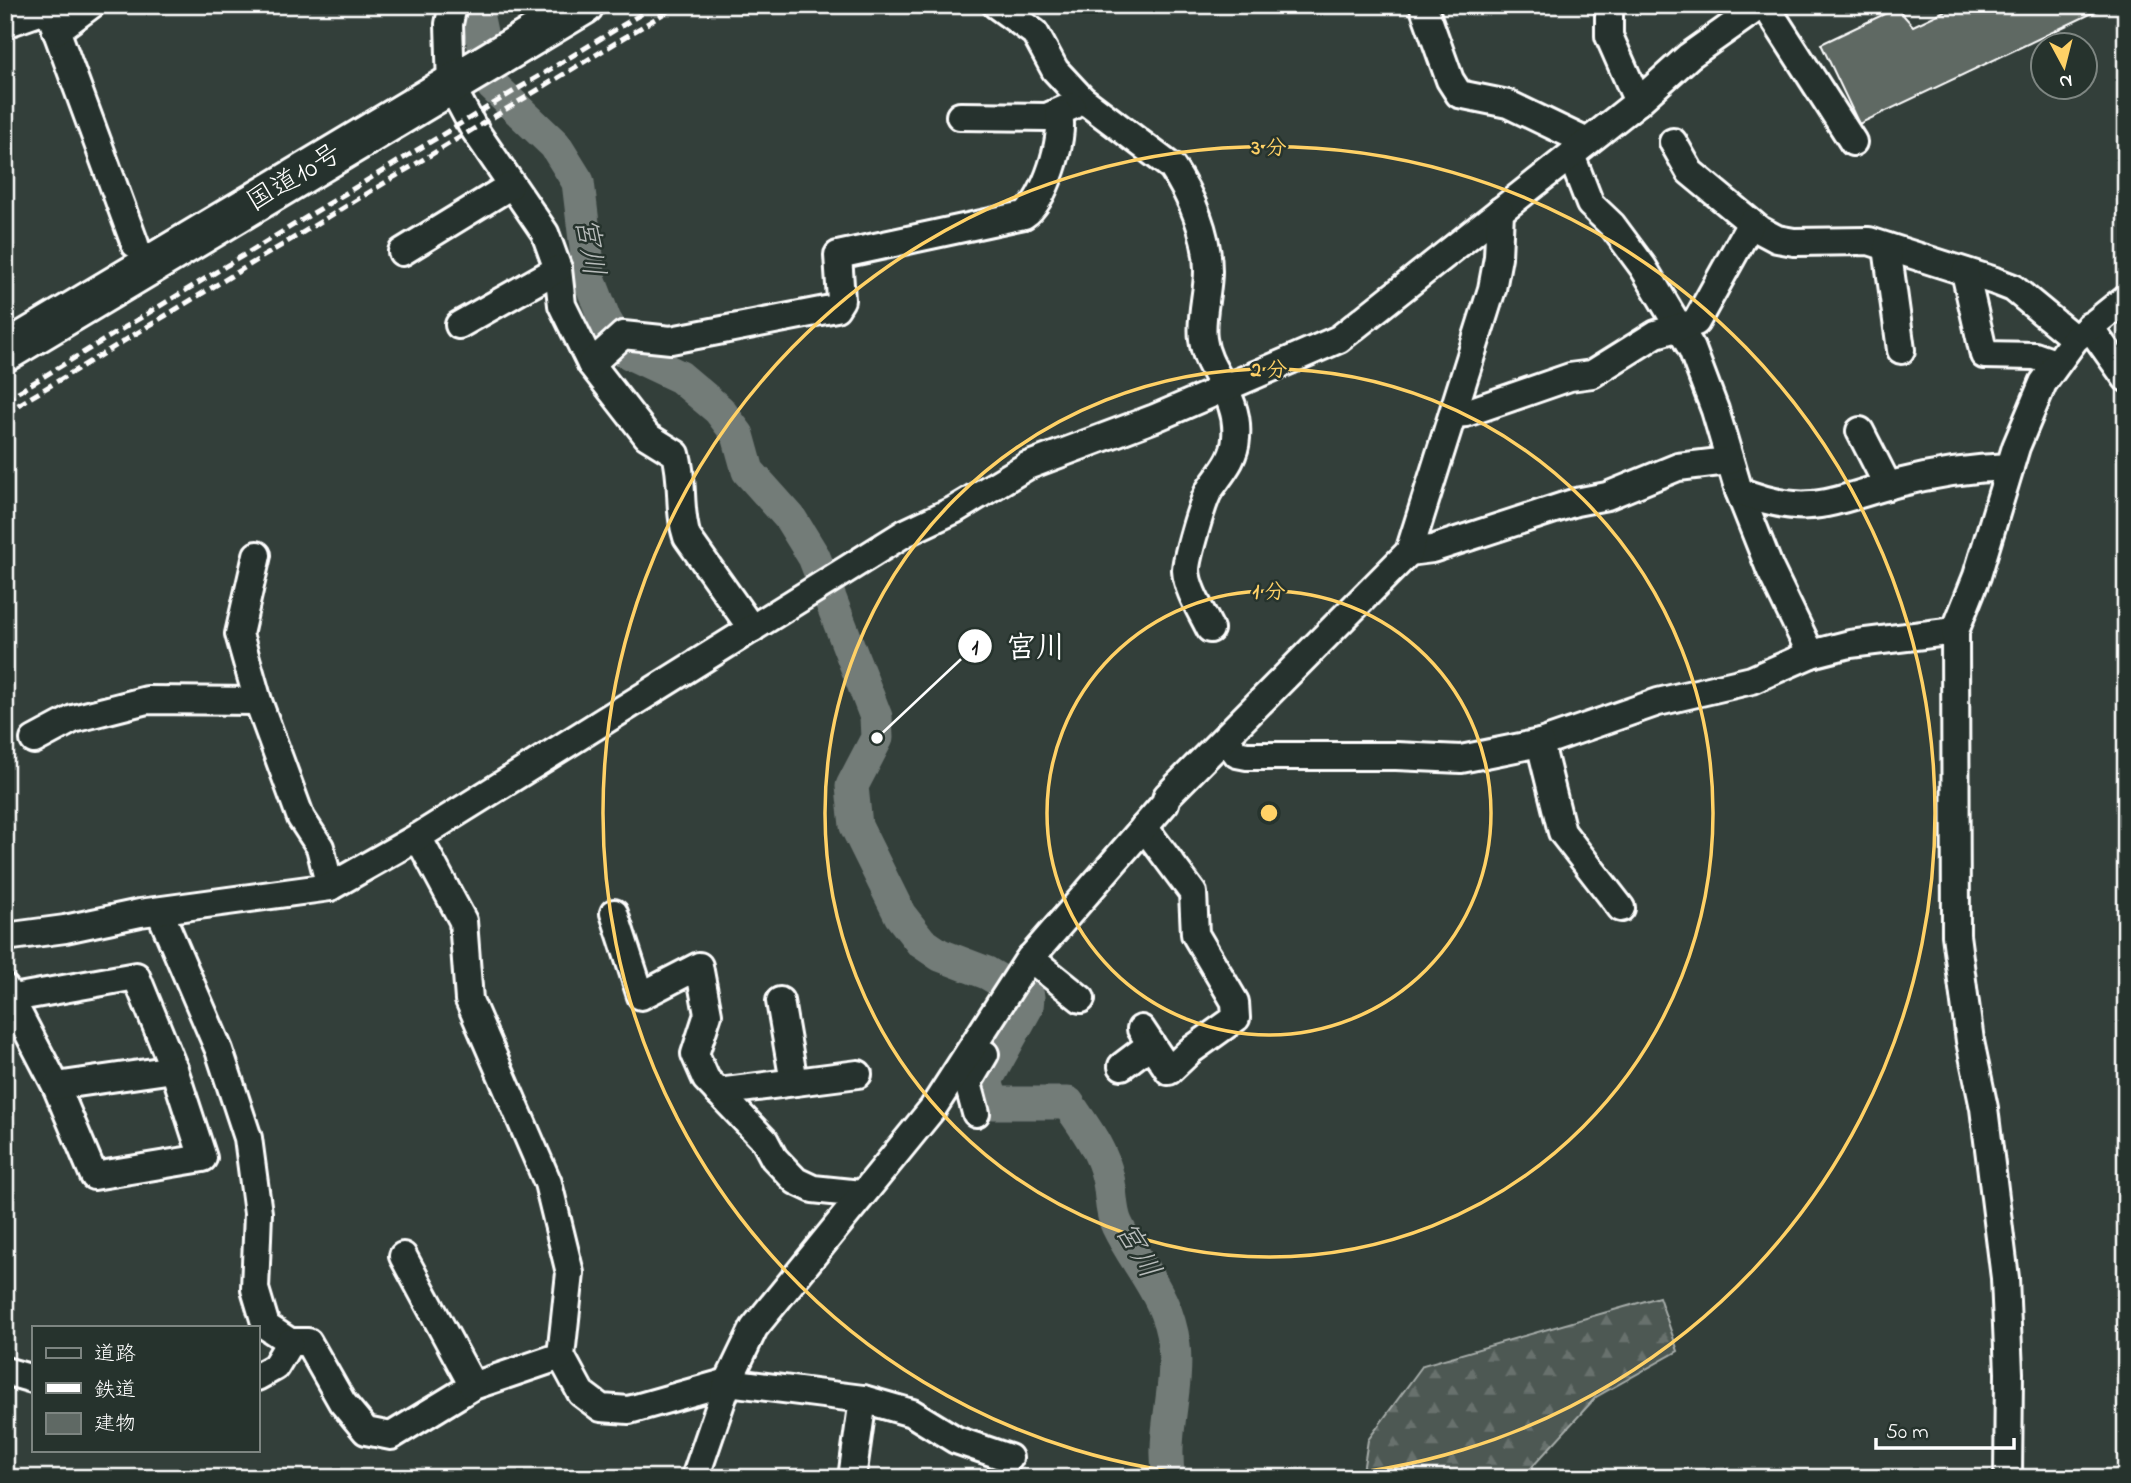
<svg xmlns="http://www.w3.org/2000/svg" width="2131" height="1483" font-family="'Indie Flower','Klee One',sans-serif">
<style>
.forest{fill:url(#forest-firs);stroke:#a6aca9;stroke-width:2}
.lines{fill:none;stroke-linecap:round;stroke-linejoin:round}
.river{stroke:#737b78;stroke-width:33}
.building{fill:#5f6964;stroke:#fff;stroke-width:2}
.minor-casing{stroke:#fff;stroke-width:32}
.highway-casing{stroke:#fff;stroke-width:44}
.minor{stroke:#26332d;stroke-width:26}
.highway{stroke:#26332d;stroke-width:38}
.rail{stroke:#fff;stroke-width:5;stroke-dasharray:10 5;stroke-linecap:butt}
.ring{fill:none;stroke:#ffd166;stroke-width:3.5}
.labels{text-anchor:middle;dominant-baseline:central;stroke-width:5;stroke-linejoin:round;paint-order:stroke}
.street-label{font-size:28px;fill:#fff;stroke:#26332d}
.water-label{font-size:30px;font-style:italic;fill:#b9bdbc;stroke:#26332d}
.centre{fill:#ffd166;stroke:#26332d;stroke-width:3.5}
.ring-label{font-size:21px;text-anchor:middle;font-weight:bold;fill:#ffd166;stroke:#26332d;stroke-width:5;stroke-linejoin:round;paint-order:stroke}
.leader{fill:none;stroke:#fff;stroke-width:2.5}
.callout-dot{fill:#fff;stroke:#26332d;stroke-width:2.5}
.mark-label{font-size:21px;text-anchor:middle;font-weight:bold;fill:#111}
.callout-label{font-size:30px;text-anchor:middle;font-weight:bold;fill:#fff;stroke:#26332d;stroke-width:5;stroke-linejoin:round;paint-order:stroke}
</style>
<defs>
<pattern id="forest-firs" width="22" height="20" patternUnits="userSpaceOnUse" patternTransform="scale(1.75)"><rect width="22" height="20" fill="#4d5853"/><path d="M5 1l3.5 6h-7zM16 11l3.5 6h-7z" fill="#68716d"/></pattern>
</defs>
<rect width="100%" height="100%" fill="#333f3a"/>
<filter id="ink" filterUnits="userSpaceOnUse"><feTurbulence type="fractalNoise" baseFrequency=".0143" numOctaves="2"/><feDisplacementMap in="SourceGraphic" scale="14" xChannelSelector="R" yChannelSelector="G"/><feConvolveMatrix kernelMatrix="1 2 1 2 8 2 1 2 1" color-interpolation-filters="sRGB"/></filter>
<g filter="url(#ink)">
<path class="forest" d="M1659,1297L1678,1351L1596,1397L1522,1478H1362L1368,1440L1423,1365Z"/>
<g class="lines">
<path class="river" d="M479,5L477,13L492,85L555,145L578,182L590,281L605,320L623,350L680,377L719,410L738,435L748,471L790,518L814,557L876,717L877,738L852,786L856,826L900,915L921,942L940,955L987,973L1028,997L1027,1007L986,1081L993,1103H1068C1084,1127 1102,1149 1108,1178C1112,1193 1110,1211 1117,1225C1137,1267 1168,1295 1174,1345C1179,1389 1161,1434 1169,1478"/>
</g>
<path class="building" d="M1957,5H2099L2101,9L1859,124L1821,44L1897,8L1913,26Z"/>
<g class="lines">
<defs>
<g id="minor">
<path d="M47,5L135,244"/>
<path d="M453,5L449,24L451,86L474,129L545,233L558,269L562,305L591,364L647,436L676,454C684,481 678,510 687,537L752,629"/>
<path d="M996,5L1035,33L1055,70L1082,99L1172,167C1191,195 1208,235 1208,271C1208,293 1200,317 1203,339C1207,374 1240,394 1236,438C1235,459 1221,473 1210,489C1203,499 1186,559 1186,570C1187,590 1202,612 1210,629"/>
<path d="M1423,5L1450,80L1459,94L1508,104L1587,142"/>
<path d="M1609,5V36L1638,102"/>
<path d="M1765,5L1853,142"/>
<path d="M5,24L48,9"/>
<path d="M56,31L91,5"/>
<path d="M960,116L1047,117L1072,106"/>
<path d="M1673,142L1690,172L1760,230L1777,239L1794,242L1869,241L1995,281L2013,288L2075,339"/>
<path d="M1571,155L1590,204L1612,225L1643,267L1692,349L1715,410L1739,491L1770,569L1811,654"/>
<path d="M1887,247L1901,350"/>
<path d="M402,252L510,186"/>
<path d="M1965,272L1984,355L2035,356L2055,363"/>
<path d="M459,325L558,269"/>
<path d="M2089,326L2126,378"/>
<path d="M591,364L623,335L671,340L836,308L841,300L838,255L1024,215C1045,201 1065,138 1059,114"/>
<path d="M1454,414L1466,413L1570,377L1592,374L1656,334L1696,322L1751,223"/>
<path d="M1860,431L1888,486"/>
<path d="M1739,491C1808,518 1828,502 1894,484C1932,474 1971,468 2010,467"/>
<path d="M1409,552L1432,549L1576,502L1607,496L1678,467L1728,461"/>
<path d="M257,555L239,634L258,701L301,818L320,847L330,887"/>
<path d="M1225,738L1237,754L1247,756H1396L1461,759L1540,743L1658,702L1752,680L1811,654L1850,644L1955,631"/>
<path d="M34,740L73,719L147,700L258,701"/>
<path d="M1540,743L1562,832L1621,908"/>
<path d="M418,837L463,921L469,1000L548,1183L570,1273L561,1356L581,1393L601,1408L629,1410L728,1382L863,1399L852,1478"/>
<path d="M160,912L219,1050L248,1138L258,1213L255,1289L266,1326L290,1342H308L342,1402L366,1431L391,1436L473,1386L561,1356"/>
<path d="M614,913L641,996L699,966L708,1014L695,1054L706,1079L765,1141L774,1158L796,1181L813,1189L861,1194"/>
<path d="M5,937L65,929L140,913L330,887L418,837L905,533L954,510L1027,466L1155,418L1339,339L1638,102L1689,56L1761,5"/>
<path d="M1030,958L1081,999"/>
<path d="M5,988L56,1086L94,1176L203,1158L174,1069L136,976L13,998"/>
<path d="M780,1001L794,1082"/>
<path d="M1141,1029L1169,1071L1190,1051L1236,1018L1235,1002L1195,934L1193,893L1144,827"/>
<path d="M1122,1066L1151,1044"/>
<path d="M56,1086L174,1069"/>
<path d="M718,1092L858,1074"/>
<path d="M976,1113L968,1083L985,1054"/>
<path d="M403,1256L473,1386"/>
<path d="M5,1371L33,1379"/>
<path d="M257,1377L275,1367L290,1342"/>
<path d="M863,1399L912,1413L956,1440L1009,1458"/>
<path d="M695,1478L728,1382L754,1328L933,1108L1027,962L1165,803L1167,796L1409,552L1492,289L1498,257L1500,211"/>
<path d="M2008,1478L2009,1373L2005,1278L1984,1108L1970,1041L1956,935L1955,631L1977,576L2016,447L2043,383L2075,339L2126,298"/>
</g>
<path id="highway" d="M5,352L584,5"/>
</defs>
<use href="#minor" class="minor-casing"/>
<use href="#highway" class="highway-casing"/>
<use href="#minor" class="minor"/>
<use href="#highway" class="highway"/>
<g class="rail">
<path d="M5,400L656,5"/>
<path d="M5,413L678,5"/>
</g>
</g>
</g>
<g class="ring">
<circle cx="1269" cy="813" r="222"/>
<circle cx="1269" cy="813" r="444"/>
<path d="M1223 1477A666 666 0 1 1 1315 1477"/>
</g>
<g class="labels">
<g class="street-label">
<text transform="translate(295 179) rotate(-31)">国道10号</text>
</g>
<g class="water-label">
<text transform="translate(588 247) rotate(81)">宮川</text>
<text transform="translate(1136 1251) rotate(60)">宮川</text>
</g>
</g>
<circle cx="1269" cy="813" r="10" class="centre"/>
<g class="ring-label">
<text x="1269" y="154">3 分</text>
<text x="1269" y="376">2 分</text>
<text x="1269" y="598">1 分</text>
</g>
<path class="leader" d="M877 738L975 646"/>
<g class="callout-dot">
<circle cx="877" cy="738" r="7"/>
<circle cx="975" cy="646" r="18"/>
</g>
<g class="mark-label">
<text x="975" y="654">1</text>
</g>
<g class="callout-label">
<text x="1036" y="657">宮川</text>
</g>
<rect width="2131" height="1483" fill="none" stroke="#26332d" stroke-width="28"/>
<rect x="14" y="14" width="2103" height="1455" fill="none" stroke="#fff" stroke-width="2.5" filter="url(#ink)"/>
<rect x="32" y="1326" width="228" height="126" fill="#26332d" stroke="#7d8581" stroke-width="2"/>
<rect x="46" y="1348" width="35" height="10" fill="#26332d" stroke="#7d8581" stroke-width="2"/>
<text x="94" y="1360" font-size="21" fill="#ffffff">道路</text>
<rect x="46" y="1383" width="35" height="10" fill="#ffffff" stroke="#7d8581" stroke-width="2"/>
<text x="94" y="1396" font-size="21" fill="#ffffff">鉄道</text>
<rect x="46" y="1413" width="35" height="21" fill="#5f6964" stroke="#7d8581" stroke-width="2"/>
<text x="94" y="1430" font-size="21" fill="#ffffff">建物</text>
<g transform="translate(2064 66) rotate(173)"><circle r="33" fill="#26332d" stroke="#7d8581" stroke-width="2"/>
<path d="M0-5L12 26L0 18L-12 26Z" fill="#ffd166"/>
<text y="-10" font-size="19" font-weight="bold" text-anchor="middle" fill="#ffffff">N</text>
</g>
<path d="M1876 1438v10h138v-10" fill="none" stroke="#ffffff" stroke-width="3.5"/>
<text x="1886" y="1438" font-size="21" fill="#ffffff" stroke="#26332d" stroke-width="5" paint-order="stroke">50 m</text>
</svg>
